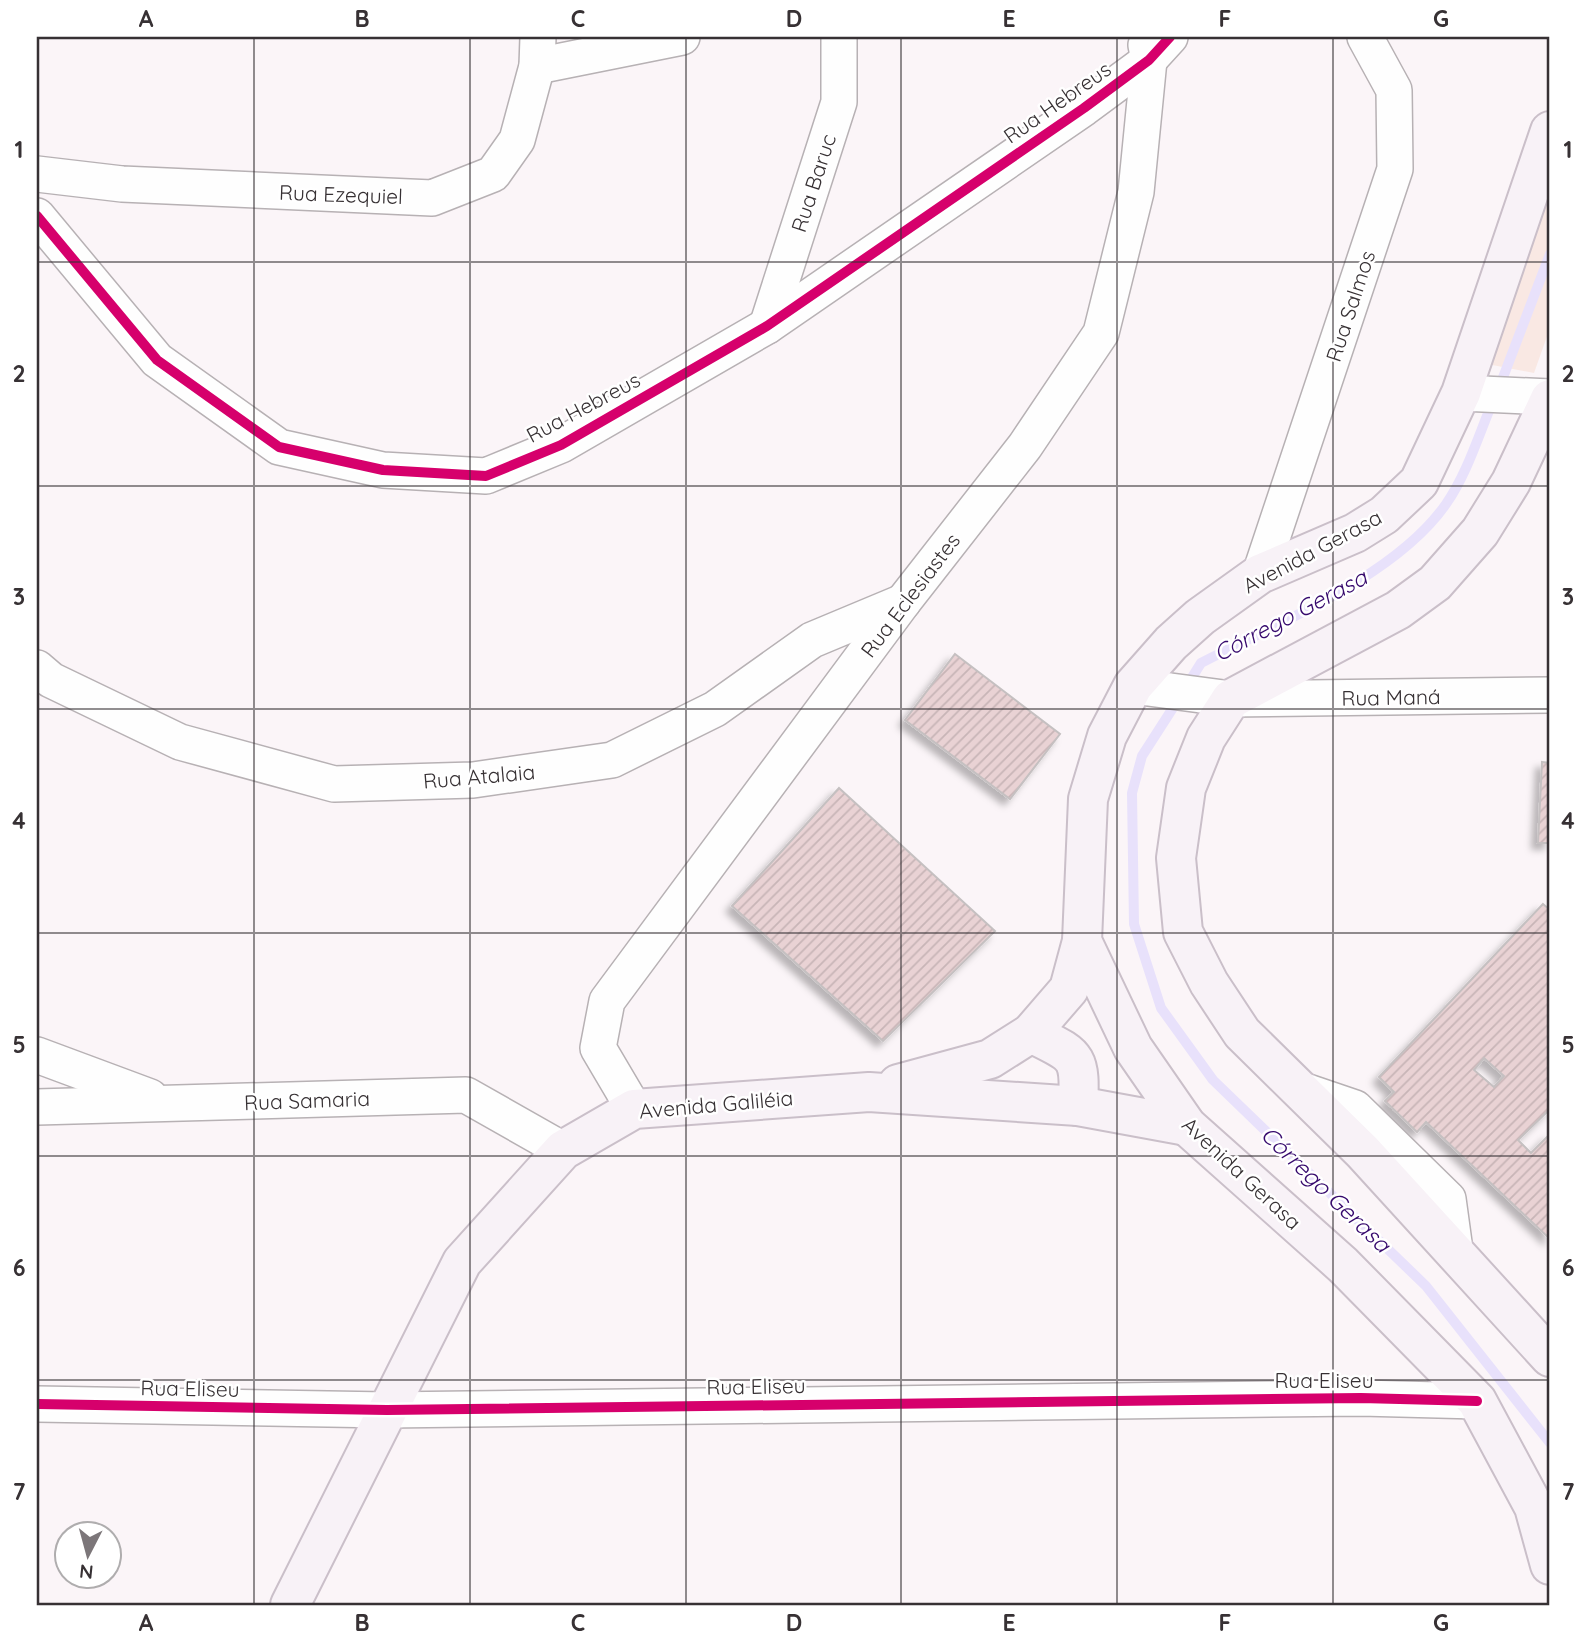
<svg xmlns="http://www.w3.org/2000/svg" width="1587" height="1642" font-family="Quicksand,sans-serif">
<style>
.grass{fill:#f9e8e3}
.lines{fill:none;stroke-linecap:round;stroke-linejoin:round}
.stream{stroke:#e8e1fb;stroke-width:10}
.building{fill:url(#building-hatch);stroke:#c5c0c1;stroke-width:2;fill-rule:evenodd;filter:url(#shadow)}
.minor-casing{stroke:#b7b1b4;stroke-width:38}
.major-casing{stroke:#cabfc9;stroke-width:42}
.minor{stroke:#fefefe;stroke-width:35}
.major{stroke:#f8f2f7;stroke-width:38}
.cycleway-casing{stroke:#fff;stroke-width:15}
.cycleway{stroke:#d6006c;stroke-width:10}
.grid{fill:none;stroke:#373134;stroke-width:2;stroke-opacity:0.55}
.labels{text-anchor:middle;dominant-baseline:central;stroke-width:5;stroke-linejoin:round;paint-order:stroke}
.street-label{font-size:21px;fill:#373134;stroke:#fff}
.water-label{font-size:23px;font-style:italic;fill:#36096d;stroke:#fff}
.neatline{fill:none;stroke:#373134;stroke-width:2.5}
.grid-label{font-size:23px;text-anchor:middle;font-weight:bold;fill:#373134}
</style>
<defs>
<pattern id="building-hatch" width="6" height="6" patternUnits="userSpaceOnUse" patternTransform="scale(1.75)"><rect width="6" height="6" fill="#e9d2d4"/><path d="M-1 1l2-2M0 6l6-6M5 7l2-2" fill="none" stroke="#c8b5b7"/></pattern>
<filter id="shadow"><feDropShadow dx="-6" dy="6" stdDeviation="3.5" flood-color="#0004"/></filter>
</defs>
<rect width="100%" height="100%" fill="#fbf5f8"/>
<path class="grass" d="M1550,190V328L1534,373L1487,364Z"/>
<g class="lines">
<g class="stream">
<path d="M1499,388L1550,254"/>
<path d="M1186,687L1201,663C1278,623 1396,576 1446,504C1467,474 1479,434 1493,401"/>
<path d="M1178,700L1142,756L1132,793L1134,924L1161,1008L1213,1080L1426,1286L1550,1443"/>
</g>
</g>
<g class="building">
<path d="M955,654L1060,734L1010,799L905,720Z"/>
<path d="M1542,762L1550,763V843H1538Z"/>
<path d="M839,788L995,931L883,1041L732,906Z"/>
<path d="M1543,904L1550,910V1109L1518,1140L1531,1153L1550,1134V1239L1426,1122L1417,1132L1385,1101L1394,1092L1379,1077ZM1484,1058L1504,1076L1494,1087L1474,1070Z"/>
</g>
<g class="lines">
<defs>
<g id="minor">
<path d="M537,66L682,37"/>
<path d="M37,174L122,184L432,198L493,174L517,140L537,66L538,37"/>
<path d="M37,216L157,360L279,447L383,470L486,476L561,445L767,326L1084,108L1149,60L1170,37"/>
<path d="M767,326L839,102V37"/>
<path d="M1461,393L1550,397"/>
<path d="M1260,574L1395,169L1394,90L1365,37"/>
<path d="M37,668L51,680L180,742L334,784L473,780L612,760L715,709L812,640L903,602"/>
<path d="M1133,686L1231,699L1550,695"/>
<path d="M37,1055L150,1097"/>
<path d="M1302,1090L1355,1108L1448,1199L1455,1250"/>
<path d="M37,1107L466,1095L563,1150"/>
<path d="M634,1109L598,1048L607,1001L903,602L1025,446L1101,333L1136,192L1149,60L1146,45"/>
<path d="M37,1404L387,1410L1361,1398L1477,1401"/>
</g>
<g id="major">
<path d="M1550,131L1461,393L1419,482L1384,515L1355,533L1260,574L1200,617L1171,643L1133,686L1107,736L1088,799L1082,941L1133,1048L1187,1126L1343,1265L1477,1401L1534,1507L1550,1565"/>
<path d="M1550,399L1511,482L1480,532L1435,583L1398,610L1231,699L1206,738L1186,788L1176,858L1183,932L1209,983L1242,1033L1363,1152L1550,1357"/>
<path d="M1031,1033C1076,1056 1081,1053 1078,1106"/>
<path d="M898,1084L990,1059L1031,1033L1069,989L1082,941"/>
<path d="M290,1605L462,1262L563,1150L634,1109L869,1092L1078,1106L1187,1126"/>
</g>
</defs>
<use href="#minor" class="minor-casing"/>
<use href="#major" class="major-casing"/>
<use href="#minor" class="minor"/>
<use href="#major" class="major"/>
<defs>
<g id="cycleway">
<path d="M37,216L157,360L279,447L383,470L486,476L561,445L767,326L1084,108L1149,60L1170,37"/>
<path d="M37,1404L387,1410L1361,1398L1477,1401"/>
</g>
</defs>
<use href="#cycleway" class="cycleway-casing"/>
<use href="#cycleway" class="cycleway"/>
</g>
<path class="grid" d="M254,37V1605M470,37V1605M686,37V1605M901,37V1605M1117,37V1605M1333,37V1605M37,262H1550M37,486H1550M37,709H1550M37,933H1550M37,1156H1550M37,1380H1550"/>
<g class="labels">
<g class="street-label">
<text transform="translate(1057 102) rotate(-35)">Rua Hebreus</text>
<text transform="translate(813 183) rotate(-72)">Rua Baruc</text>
<text transform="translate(341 194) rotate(2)">Rua Ezequiel</text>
<text transform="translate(1350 306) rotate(-72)">Rua Salmos</text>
<text transform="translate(583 407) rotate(-28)">Rua Hebreus</text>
<text transform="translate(1312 551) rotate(-28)">Avenida Gerasa</text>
<text transform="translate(910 595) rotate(-53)">Rua Eclesiastes</text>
<text transform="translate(1391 697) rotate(-1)">Rua Maná</text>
<text transform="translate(479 776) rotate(-5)">Rua Atalaia</text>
<text transform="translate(307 1100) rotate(-2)">Rua Samaria</text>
<text transform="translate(716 1104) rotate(-5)">Avenida Galiléia</text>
<text transform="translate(1242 1173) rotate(43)">Avenida Gerasa</text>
<text x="1324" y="1380">Rua Eliseu</text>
<text transform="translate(756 1386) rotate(-1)">Rua Eliseu</text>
<text transform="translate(190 1388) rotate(1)">Rua Eliseu</text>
</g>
<g class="water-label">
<text transform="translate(1290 615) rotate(-28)">Córrego Gerasa</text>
<text transform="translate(1326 1189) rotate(44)">Córrego Gerasa</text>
</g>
</g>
<rect width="1587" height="1642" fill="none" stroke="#ffffff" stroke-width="77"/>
<g transform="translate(88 1555) rotate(186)"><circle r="33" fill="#ffffff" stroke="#afadae" stroke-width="2"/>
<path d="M0-5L12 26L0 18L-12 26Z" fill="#7c7679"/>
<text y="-10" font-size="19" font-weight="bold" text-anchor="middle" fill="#373134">N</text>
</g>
<rect x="38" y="38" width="1510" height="1566" class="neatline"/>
<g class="grid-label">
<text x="146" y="27">A</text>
<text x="362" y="27">B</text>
<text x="578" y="27">C</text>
<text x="794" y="27">D</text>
<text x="1009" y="27">E</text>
<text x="1225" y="27">F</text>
<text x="1441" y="27">G</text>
<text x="19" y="158">1</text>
<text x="1568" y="158">1</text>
<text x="19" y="382">2</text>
<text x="1568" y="382">2</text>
<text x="19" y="605">3</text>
<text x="1568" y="605">3</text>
<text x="19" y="829">4</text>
<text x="1568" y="829">4</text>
<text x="19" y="1053">5</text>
<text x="1568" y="1053">5</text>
<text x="19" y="1276">6</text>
<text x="1568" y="1276">6</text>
<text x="19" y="1500">7</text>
<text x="1568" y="1500">7</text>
<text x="146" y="1631">A</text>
<text x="362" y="1631">B</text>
<text x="578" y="1631">C</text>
<text x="794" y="1631">D</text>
<text x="1009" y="1631">E</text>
<text x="1225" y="1631">F</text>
<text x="1441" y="1631">G</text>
</g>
</svg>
